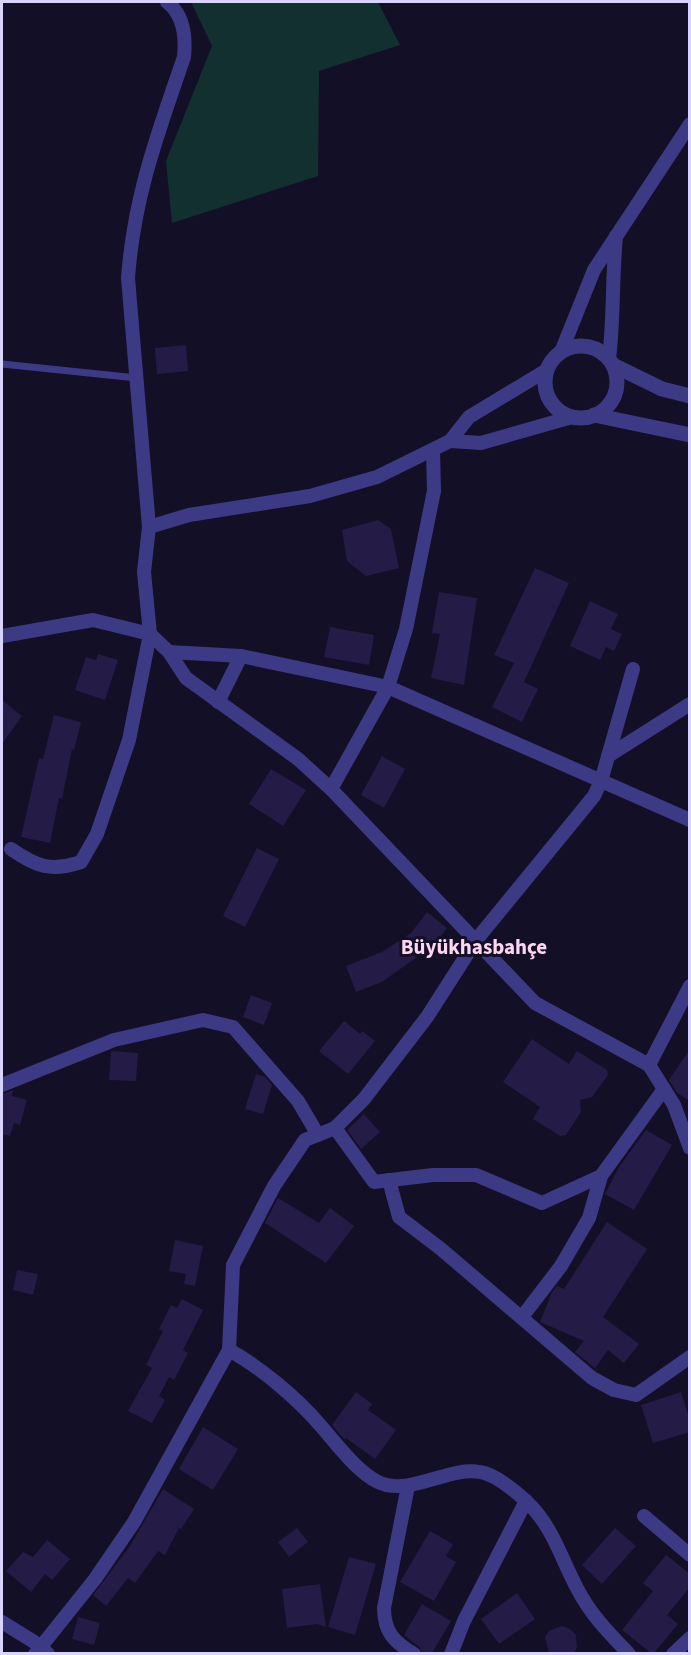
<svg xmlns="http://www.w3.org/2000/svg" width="691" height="1655" font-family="'Source Sans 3',sans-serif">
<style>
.green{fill:#12302f}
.building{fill:#241b47}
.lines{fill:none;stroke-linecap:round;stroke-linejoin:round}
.service{stroke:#3d3a85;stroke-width:7}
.minor{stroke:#3d3a85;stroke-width:14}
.tertiary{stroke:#3d3a85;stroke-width:15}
.labels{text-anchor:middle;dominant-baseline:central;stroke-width:6;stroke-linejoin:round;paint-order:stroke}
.district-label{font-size:21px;font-weight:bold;fill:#ffd6f0;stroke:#130f26}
</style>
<rect width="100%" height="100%" fill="#130f26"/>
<path class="green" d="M191,2H378L400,45L319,71L318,176L172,223L166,161L212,46Z"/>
<g class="building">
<path d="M186,345L188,371L157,374L155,348Z"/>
<path d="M378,520L391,529L399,568L366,576L347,561L342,530Z"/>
<path d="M535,568L569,583L524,682L538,689L522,722L492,707L514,663L494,655Z"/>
<path d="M439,592L477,598L464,685L431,678L440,634L432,633Z"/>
<path d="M590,601L618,614L611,629L622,634L614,651L606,647L600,660L570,646Z"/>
<path d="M330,627L374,635L369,665L324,657Z"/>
<path d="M98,654L118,660L105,700L75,690L86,657L96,660Z"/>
<path d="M2,700L22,716L2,744Z"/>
<path d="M54,715L81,722L74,750L72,749L62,799L59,798L50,843L21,837L39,758L43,759Z"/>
<path d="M382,756L405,769L384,808L361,795Z"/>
<path d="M271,769L306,790L283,826L249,804Z"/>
<path d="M257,848L279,859L245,927L223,916Z"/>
<path d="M427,912L447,928L434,945L382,982L356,992L346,966L382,952L411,933Z"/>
<path d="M251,995L272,1003L264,1025L243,1017Z"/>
<path d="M344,1021L360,1034L362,1031L375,1041L348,1074L319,1051Z"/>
<path d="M532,1039L569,1064L577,1051L607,1070L608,1075L592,1097L580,1100L581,1112L566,1135L560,1136L533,1119L540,1107L503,1082Z"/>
<path d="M690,1049V1101L677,1093L669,1080Z"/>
<path d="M111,1051L138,1053L136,1081L109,1080Z"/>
<path d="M256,1074L265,1077L272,1085L263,1114L245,1109Z"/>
<path d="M13,1090L12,1096L27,1100L20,1125L14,1123L10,1136L2,1134V1094Z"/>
<path d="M364,1114L380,1132L361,1149L347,1130Z"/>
<path d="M646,1130L672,1145L634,1210L605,1194L619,1167Z"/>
<path d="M278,1198L319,1223L330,1208L354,1226L326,1263L265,1223Z"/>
<path d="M607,1222L647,1249L603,1317L639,1344L624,1363L608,1350L595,1368L575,1352L584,1341L540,1322L552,1292L557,1286L564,1289Z"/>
<path d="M175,1240L203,1246L195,1286L184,1284L186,1274L169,1271Z"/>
<path d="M17,1270L38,1274L33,1295L13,1290Z"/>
<path d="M182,1299L203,1310L183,1350L188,1353L174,1380L169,1377L159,1396L165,1400L152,1423L128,1411L152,1368L146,1365L163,1331L159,1329L171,1305L177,1308Z"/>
<path d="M356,1392L372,1404L368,1410L396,1430L375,1459L346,1438L345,1440L332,1425Z"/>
<path d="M681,1392L690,1421V1432L653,1443L641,1405Z"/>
<path d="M203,1427L238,1449L213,1490L179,1469Z"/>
<path d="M163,1489L194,1509L181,1529L179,1528L165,1555L158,1551L135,1583L128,1578L106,1606L93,1595L130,1546Z"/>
<path d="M297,1528L308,1542L289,1557L278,1542Z"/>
<path d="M615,1528L636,1546L602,1584L582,1565Z"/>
<path d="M430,1531L453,1544L446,1556L456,1562L434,1601L400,1582Z"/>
<path d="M47,1540L70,1559L52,1580L45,1574L31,1592L6,1571L23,1552L33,1557Z"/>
<path d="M666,1555L690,1574V1587L667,1615L678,1624L654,1653H651L622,1630L653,1591L643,1583Z"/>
<path d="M349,1557L376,1564L355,1635L328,1627Z"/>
<path d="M320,1584L326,1627L317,1624L287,1628L282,1589Z"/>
<path d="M517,1593L535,1619L499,1644L481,1619Z"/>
<path d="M422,1604L451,1621L432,1653H423L419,1647L404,1635Z"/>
<path d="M78,1617L100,1623L94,1645L72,1639Z"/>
<path d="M562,1626L570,1629L576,1635L577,1648L574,1653H549L545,1637L549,1631Z"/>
</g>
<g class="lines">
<path class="service" d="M2,364L137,378"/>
<g class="minor">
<path d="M561,352L594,270L690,124"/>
<path d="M609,359C614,318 612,277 616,236"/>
<path d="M450,441L481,443L572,417"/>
<path d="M149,527L189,515L310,496L377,477L450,441L469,417L547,370"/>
<path d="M2,636L93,620L150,634L169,652L186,678L298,759L331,789L535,1003L649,1065L674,1105L690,1148"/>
<path d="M169,652L241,656L388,687L690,820"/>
<path d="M218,702L241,656"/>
<path d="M608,756L690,704"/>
<path d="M331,789L388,687L406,629L434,491L433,450"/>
<path d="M11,849C37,867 51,872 81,862L97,834L129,740L150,634L144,572L149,527L128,278C134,196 158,133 184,57C186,37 184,15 167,2"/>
<path d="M649,1065L690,986"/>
<path d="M2,1085L114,1040L203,1020L233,1027L298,1101L318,1135"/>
<path d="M335,1128L374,1182L433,1175H476L542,1203L601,1176L664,1089"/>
<path d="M389,1180L399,1217L441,1249L592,1378L614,1390L636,1395L690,1357"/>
<path d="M522,1317L561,1266L589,1218L601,1176"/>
<path d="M229,1350C260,1367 297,1398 320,1425C336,1443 356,1471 378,1482C409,1497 449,1466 480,1472C495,1474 515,1491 526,1501C553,1526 561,1559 578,1590C591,1615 609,1633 629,1654"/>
<path d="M408,1486L384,1608C384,1632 394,1642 414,1654"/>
<path d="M644,1516L690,1555"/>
<path d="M2,1622L39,1645L48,1654"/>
<path d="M35,1654L95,1579L134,1522L229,1350L233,1265L274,1186L305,1140L335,1128L364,1099L427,1017L477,939L594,796L601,781L633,669"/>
<path d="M451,1654L464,1621L526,1501"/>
<path d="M673,1654L690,1638"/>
</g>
<g class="tertiary">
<circle cx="581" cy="382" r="36"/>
<path d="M613,365L662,389L690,396"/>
<path d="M594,415L690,435"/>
</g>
</g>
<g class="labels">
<g class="district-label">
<text x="474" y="947">Büyükhasbahçe</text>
</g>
</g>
<rect width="691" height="1655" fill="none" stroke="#d9d4ff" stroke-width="6"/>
</svg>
